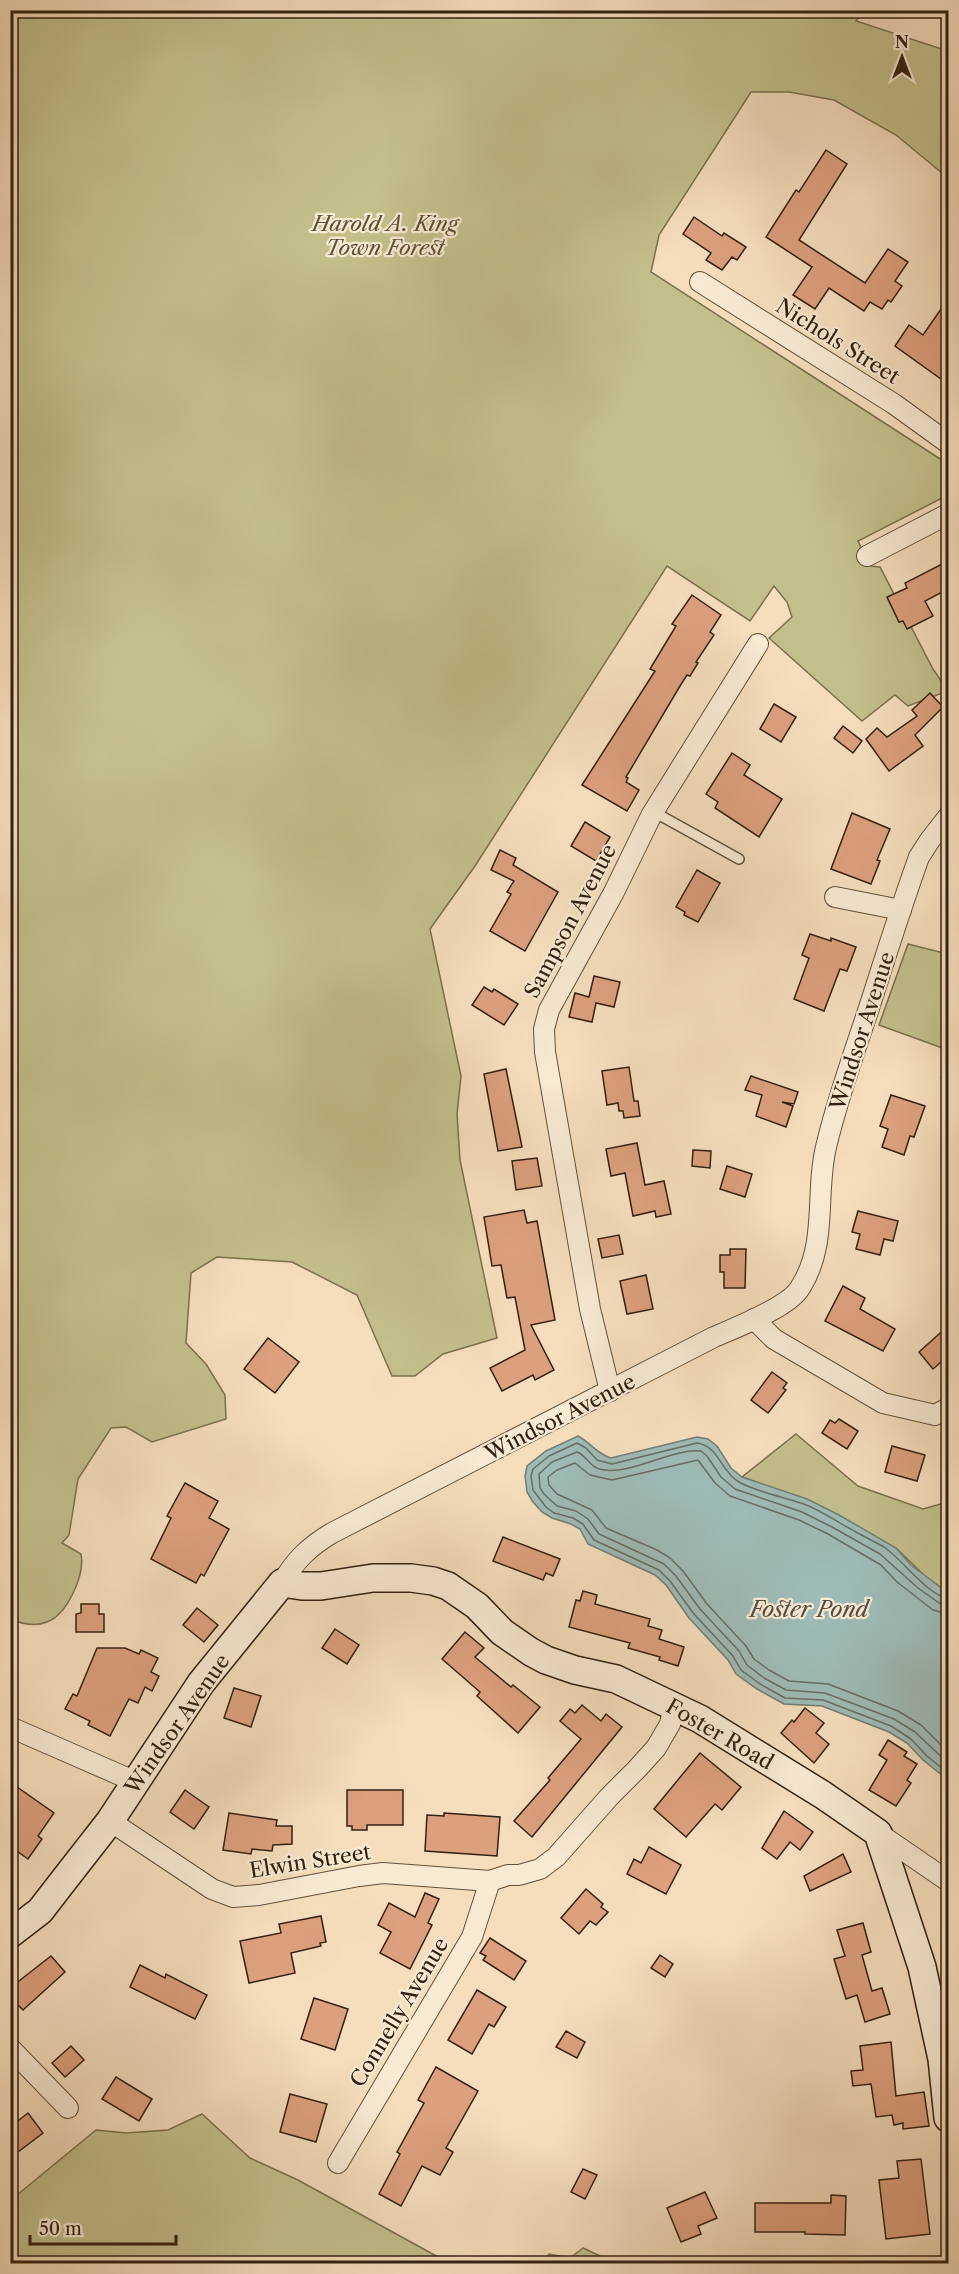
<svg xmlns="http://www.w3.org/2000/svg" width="959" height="2274" font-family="'Libre Caslon Text',serif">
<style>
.green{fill:#c3bf8d;stroke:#7b704f;stroke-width:1.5}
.water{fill:#9ebbb7;stroke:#737d75;stroke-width:1.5}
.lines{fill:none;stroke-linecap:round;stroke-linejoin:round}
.shore{stroke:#686e64;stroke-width:1.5}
.building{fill:#dca07e;stroke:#332011;stroke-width:1.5}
.lane-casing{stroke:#64503c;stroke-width:12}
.street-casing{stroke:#64503c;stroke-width:22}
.secondary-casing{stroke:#332011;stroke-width:30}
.lane{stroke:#f9ead4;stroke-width:9}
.street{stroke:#f9ead4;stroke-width:20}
.secondary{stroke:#f9ead4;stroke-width:27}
.labels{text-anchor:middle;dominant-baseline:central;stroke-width:4.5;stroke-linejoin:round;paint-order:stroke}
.park-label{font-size:21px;font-style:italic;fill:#5e5036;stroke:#f9ead4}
.street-label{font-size:21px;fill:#332011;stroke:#f9ead4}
.water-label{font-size:22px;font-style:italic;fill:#534e43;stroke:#f9ead4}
</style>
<rect width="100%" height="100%" fill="#f6debd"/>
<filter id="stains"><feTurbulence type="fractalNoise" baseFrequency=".00333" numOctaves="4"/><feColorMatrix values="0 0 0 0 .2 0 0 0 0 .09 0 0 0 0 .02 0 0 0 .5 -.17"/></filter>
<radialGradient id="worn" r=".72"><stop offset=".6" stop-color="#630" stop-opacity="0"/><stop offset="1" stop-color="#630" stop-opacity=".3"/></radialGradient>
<g class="green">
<path d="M866,10L856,21L948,51V178L896,135L834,100L789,92H751L659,235L651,272L948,464V495L858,541L870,566L880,567L933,669L948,691L908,706L895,695L862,721L769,638L792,617L787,602L774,586L750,621L667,566L475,866L430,929L461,1076L457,1114L460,1160L497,1338L443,1354L415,1376H392L357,1295L292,1262L217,1257L191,1273L186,1343L206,1364L225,1395L226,1419L152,1442L126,1427L111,1428L78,1479L69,1535L62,1543L81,1554C85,1574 68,1614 47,1622C35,1627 22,1624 10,1619V11Z"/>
<path d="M908,944L948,954V1082L941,1078L948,1050L879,1025Z"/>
<path d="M796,1434L858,1486L923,1509L948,1502V1593L926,1577L896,1548L787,1493L742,1477Z"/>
<path d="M202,2114L250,2158L298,2180L449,2263H11V2200L96,2130L126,2133L168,2130Z"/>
<path d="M583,2248L611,2261L610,2263H543L549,2254L570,2258Z"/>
</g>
<path class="water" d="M578,1436C591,1443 597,1454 611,1458L697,1437L708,1439L717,1446L731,1468L742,1477L807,1499L839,1515L896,1548L911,1565L948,1593V1780L923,1760L907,1743L889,1732L822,1706L784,1704L757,1689L736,1674L728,1660L689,1618L666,1585L655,1575L588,1544L580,1529L571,1524L552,1518L542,1512L533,1502L527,1492L525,1476L527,1466L546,1451Z"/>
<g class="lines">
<g class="shore">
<path d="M948,1598C928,1596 902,1559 884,1547C875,1542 865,1537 856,1532C839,1523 822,1511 804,1504C786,1498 754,1491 739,1482C721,1472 719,1446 697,1443L612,1464L597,1460L586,1448L577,1443L549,1456L533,1469L531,1476L533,1490L546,1507L554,1513L573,1518L583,1524L594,1540L659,1570L670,1581L694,1614L733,1656L741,1670L760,1684L785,1698L823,1700L891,1726L911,1739L927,1756L948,1773"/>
<path d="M948,1605L939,1603L918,1588L880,1554L832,1527L802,1512L735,1489L721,1477L707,1456L701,1451C670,1448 630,1477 599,1469C589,1466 586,1455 577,1452L552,1462L539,1474L540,1488L544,1494L557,1506L576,1511L588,1519L599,1534L664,1564L676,1576L700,1609L739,1651L747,1665L764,1678L786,1690L825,1693L894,1719L915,1732L948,1763"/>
<path d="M948,1614L933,1610L897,1582L881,1565L828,1534L799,1520L730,1496L715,1483L698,1460L612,1480L590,1475L575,1463L557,1470L548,1477L549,1485L557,1494L592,1510L606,1528L657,1550L670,1558L683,1571L707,1604L746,1646L754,1659L769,1670L789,1681L828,1684L898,1711L921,1725L948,1752"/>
</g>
</g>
<g class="building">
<path d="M826,150L847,164L799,240L865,283L888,249L908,262L895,281L902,286L891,302L888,300L882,309L870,302L864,311L829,288L815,309L793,295L812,267L766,237L796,190L799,192Z"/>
<path d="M694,217L722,236L724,233L746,247L737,260L732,257L722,270L706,260L711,253L683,234Z"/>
<path d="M948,299V384L895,346L909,325L923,335Z"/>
<path d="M948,561V589L925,601L933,616L907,629L903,621L899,622L887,597L907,588L905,583Z"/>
<path d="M692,595L721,615L710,632L714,635L696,662L698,663L690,676L687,675L680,686L626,777L628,778L626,782L639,790L627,811L582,785L655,671L650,669L676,626L672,624Z"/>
<path d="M930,693L943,707L915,735L923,746L889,771L866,739L877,728L887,737L917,716L912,710Z"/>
<path d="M774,704L796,717L781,742L760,729Z"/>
<path d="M843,726L862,741L853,753L834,738Z"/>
<path d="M732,753L750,765L744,775L782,799L759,837L715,808L718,802L706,794Z"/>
<path d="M852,813L890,829L877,860L880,861L871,884L831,869Z"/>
<path d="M585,822L610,837L596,861L571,846Z"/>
<path d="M500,850L516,858L513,865L558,892L525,951L490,931L511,894L507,892L514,881L491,870Z"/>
<path d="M697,870L720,883L698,922L684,915L685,912L676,907Z"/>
<path d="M810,934L831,941V938L856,947L847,971L840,969L824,1011L794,999L809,958L802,955Z"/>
<path d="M594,976L620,982L614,1007L596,1003L592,1022L569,1017L575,993L589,997Z"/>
<path d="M484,987L492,992L494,989L518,1004L504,1025L472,1005Z"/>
<path d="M629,1067L634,1101H638L640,1116L624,1118L623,1111H619L618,1103L607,1105L602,1071Z"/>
<path d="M506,1069L522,1147L498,1151L484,1074Z"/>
<path d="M751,1076L798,1092L794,1104L782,1102L793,1106L786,1127L756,1116L762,1095L745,1090Z"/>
<path d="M891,1095L925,1106L914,1137L910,1136L904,1155L882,1147L888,1129L880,1126Z"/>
<path d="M637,1143L645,1185L664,1181L671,1214L656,1217L655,1211L633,1216L625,1173L611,1176L606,1149Z"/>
<path d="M693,1150L711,1151L710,1168L692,1166Z"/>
<path d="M537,1158L542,1186L516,1190L512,1161Z"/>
<path d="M727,1166L752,1174L745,1197L720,1189Z"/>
<path d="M524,1210L527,1223L537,1221L555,1320L531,1325L554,1370L535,1380L533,1375L502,1391L490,1368L525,1350L515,1297L507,1298L501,1265L492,1266L484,1217Z"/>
<path d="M858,1211L898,1221L893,1241L884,1239L880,1255L856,1249L860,1234L852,1232Z"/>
<path d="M619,1235L623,1254L602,1258L598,1239Z"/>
<path d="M730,1249H746L745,1288H724V1272H720V1255H730Z"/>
<path d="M646,1275L653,1309L627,1314L620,1281Z"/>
<path d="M843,1286L865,1298L860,1309L895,1329L883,1351L825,1321Z"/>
<path d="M948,1326V1356L933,1369L919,1352Z"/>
<path d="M268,1338L299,1362L275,1393L244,1369Z"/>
<path d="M772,1372L787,1383L783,1388L786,1390L768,1413L751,1400Z"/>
<path d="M839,1419L858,1431L847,1449L822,1433L830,1420L835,1423Z"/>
<path d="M892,1446L925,1455L917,1481L885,1472Z"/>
<path d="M185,1483L218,1501L209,1518L229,1529L204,1576L201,1574L196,1583L151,1559L171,1518L167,1516Z"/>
<path d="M503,1537L560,1559L553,1576L546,1573L543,1580L493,1561Z"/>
<path d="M583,1591L597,1595L595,1604L650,1619L648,1626L662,1630L659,1639L684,1647L678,1666L659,1660L660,1657L628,1648L630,1643L569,1627L576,1600L580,1601Z"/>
<path d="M81,1604H99V1614H104V1632H76V1614L81,1613Z"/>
<path d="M197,1608L218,1625L204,1642L183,1625Z"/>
<path d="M335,1629L359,1645L347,1664L322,1648Z"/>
<path d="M465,1632L484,1648L475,1657L511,1687L513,1685L540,1707L518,1733L477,1696L480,1692L442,1659Z"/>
<path d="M97,1648H125L139,1654L141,1650L158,1658L151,1672L159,1676L152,1691L145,1687L138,1703L129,1699L110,1736L88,1725L90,1721L65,1709L73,1694L77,1696Z"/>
<path d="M234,1688L261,1696L251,1727L224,1718Z"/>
<path d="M582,1705L601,1721L606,1714L622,1727L532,1837L514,1821L550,1780L548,1778L581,1739L560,1721L570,1709L575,1713Z"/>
<path d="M805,1708L824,1723L816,1733L829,1744L814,1763L781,1733L792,1720L794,1722Z"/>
<path d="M888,1740L907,1752L904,1756L917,1764L907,1780L911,1783L896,1806L869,1790L887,1760L879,1755Z"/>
<path d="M700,1753L741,1787L722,1810L715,1804L686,1837L654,1809Z"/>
<path d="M10,1782L54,1813L38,1836L42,1839L28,1859L10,1846Z"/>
<path d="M185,1790L209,1807L194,1829L170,1812Z"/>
<path d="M347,1790H403V1825H367V1830H352V1826H347Z"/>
<path d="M784,1811L813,1832L800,1850L790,1842L777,1859L762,1848Z"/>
<path d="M229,1813L277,1820L276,1826H292V1844L273,1845L272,1851L252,1849L251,1854L223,1850Z"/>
<path d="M444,1813L500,1817L497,1856L425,1851L427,1815L444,1816Z"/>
<path d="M649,1847L681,1865L666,1894L627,1874L634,1859L641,1863Z"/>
<path d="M843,1854L851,1872L810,1891L804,1876Z"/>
<path d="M586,1889L603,1904L601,1907L608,1912L596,1925L590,1921L579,1934L561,1918Z"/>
<path d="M425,1893L439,1899L428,1923L432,1925L410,1969L380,1953L391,1932L378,1925L389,1903L415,1917Z"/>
<path d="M321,1916L326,1942L320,1943L321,1946L291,1953L295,1973L249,1983L240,1941L281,1933L279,1924Z"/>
<path d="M863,1923L871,1952L862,1955L872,1991L882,1988L890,2014L865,2022L857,1995L846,1999L834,1959L845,1956L837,1930Z"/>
<path d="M490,1938L526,1961L514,1980L483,1960L486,1956L480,1953Z"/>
<path d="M660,1955L673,1964L665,1977L651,1968Z"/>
<path d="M51,1956L65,1972L23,2010L10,1997V1988Z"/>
<path d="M140,1965L165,1978L166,1974L207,1995L195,2019L130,1987Z"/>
<path d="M477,1990L506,2007L494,2027L489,2024L472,2054L448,2040Z"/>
<path d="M314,1998L348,2009L335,2050L301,2039Z"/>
<path d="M566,2031L585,2042L577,2058L556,2047Z"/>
<path d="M891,2042L896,2096L924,2092L929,2126L903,2129V2123L894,2125L892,2115L876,2117L871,2084L853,2086L851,2071L863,2070L860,2046Z"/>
<path d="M71,2046L84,2060L65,2077L52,2063Z"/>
<path d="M436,2067L478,2091L446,2148L453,2152L440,2175L422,2166L401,2206L379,2194L400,2154L397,2152L424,2103L418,2100Z"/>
<path d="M116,2077L152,2099L139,2121L102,2099Z"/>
<path d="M290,2094L327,2104L316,2142L280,2132Z"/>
<path d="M28,2113L43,2133L10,2158V2127Z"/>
<path d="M921,2159L930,2234L886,2239L879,2180L899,2178L897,2161Z"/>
<path d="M583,2169L597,2175L585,2199L571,2192Z"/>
<path d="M705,2192L717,2218L698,2226L701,2234L681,2242L667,2208Z"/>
<path d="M831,2195L846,2196L845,2235L805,2234V2232H755V2203H831Z"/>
</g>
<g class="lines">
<defs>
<path id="lane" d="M654,812L739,859"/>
<g id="street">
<path d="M700,282L894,404L948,443"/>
<path d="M867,556L948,514"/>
<path d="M835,897L901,910"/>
<path d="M754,1319L774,1339L883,1403L935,1415L948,1408"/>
<path d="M610,1391L590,1309L545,1052L544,1029L549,1010L614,892L652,814L758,644"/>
<path d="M282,1583C295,1560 310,1546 332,1533L714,1337C735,1328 789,1307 800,1288C829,1243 814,1192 827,1143C838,1097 854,1053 869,1008C885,958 901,907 919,857L930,840L948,817"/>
<path d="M10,1727L136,1782"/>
<path d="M110,1821L212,1889L233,1897L259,1895L359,1876L383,1873L490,1881L508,1875H519L540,1869L556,1857L610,1796L637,1769L656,1748L670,1724L674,1706"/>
<path d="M878,1833L948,1881"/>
<path d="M10,2048L68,2108"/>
<path d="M338,2163L472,1937L490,1881"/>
</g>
<path id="secondary" d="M10,1934L40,1911L64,1880L110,1821L201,1683L282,1583L302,1586H321L373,1578H411L433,1581L448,1586L477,1606L502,1632L531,1652L546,1660L575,1670L616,1679L700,1719L823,1795L878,1833L922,1967L942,2059L948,2118"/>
</defs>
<use href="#lane" class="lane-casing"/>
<use href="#street" class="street-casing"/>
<use href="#secondary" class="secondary-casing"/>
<use href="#lane" class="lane"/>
<use href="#street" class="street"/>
<use href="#secondary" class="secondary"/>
</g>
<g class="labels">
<g class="park-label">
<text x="385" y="223">Harold A. King<tspan x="385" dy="24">Town Forest</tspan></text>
</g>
<g class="street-label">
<text transform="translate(838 341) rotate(32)">Nichols Street</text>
<text transform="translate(570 921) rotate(-62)">Sampson Avenue</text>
<text transform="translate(862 1031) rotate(-72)">Windsor Avenue</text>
<text transform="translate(560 1417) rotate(-27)">Windsor Avenue</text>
<text transform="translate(177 1724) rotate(-55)">Windsor Avenue</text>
<text transform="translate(720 1734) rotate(30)">Foster Road</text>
<text transform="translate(310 1861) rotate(-9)">Elwin Street</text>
<text transform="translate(399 2012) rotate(-59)">Connelly Avenue</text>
</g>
<g class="water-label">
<text x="809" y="1609">Foster Pond</text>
</g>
</g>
<rect width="959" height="2274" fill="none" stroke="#f6debd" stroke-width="36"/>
<rect x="12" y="12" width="935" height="2250" fill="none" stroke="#332011" stroke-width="3"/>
<rect x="18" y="18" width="923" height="2238" fill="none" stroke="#332011" stroke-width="1.5"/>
<g transform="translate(902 57)" stroke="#f9ead4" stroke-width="4.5" paint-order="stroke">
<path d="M0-4.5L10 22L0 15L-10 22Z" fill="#332011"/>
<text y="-9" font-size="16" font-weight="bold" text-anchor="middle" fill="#332011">N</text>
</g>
<path d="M30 2235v9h146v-9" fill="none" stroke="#332011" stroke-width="3"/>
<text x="39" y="2235" font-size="18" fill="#332011" stroke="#f9ead4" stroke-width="4.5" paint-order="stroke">50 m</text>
<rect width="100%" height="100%" filter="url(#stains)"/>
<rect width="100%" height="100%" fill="url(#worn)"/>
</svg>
